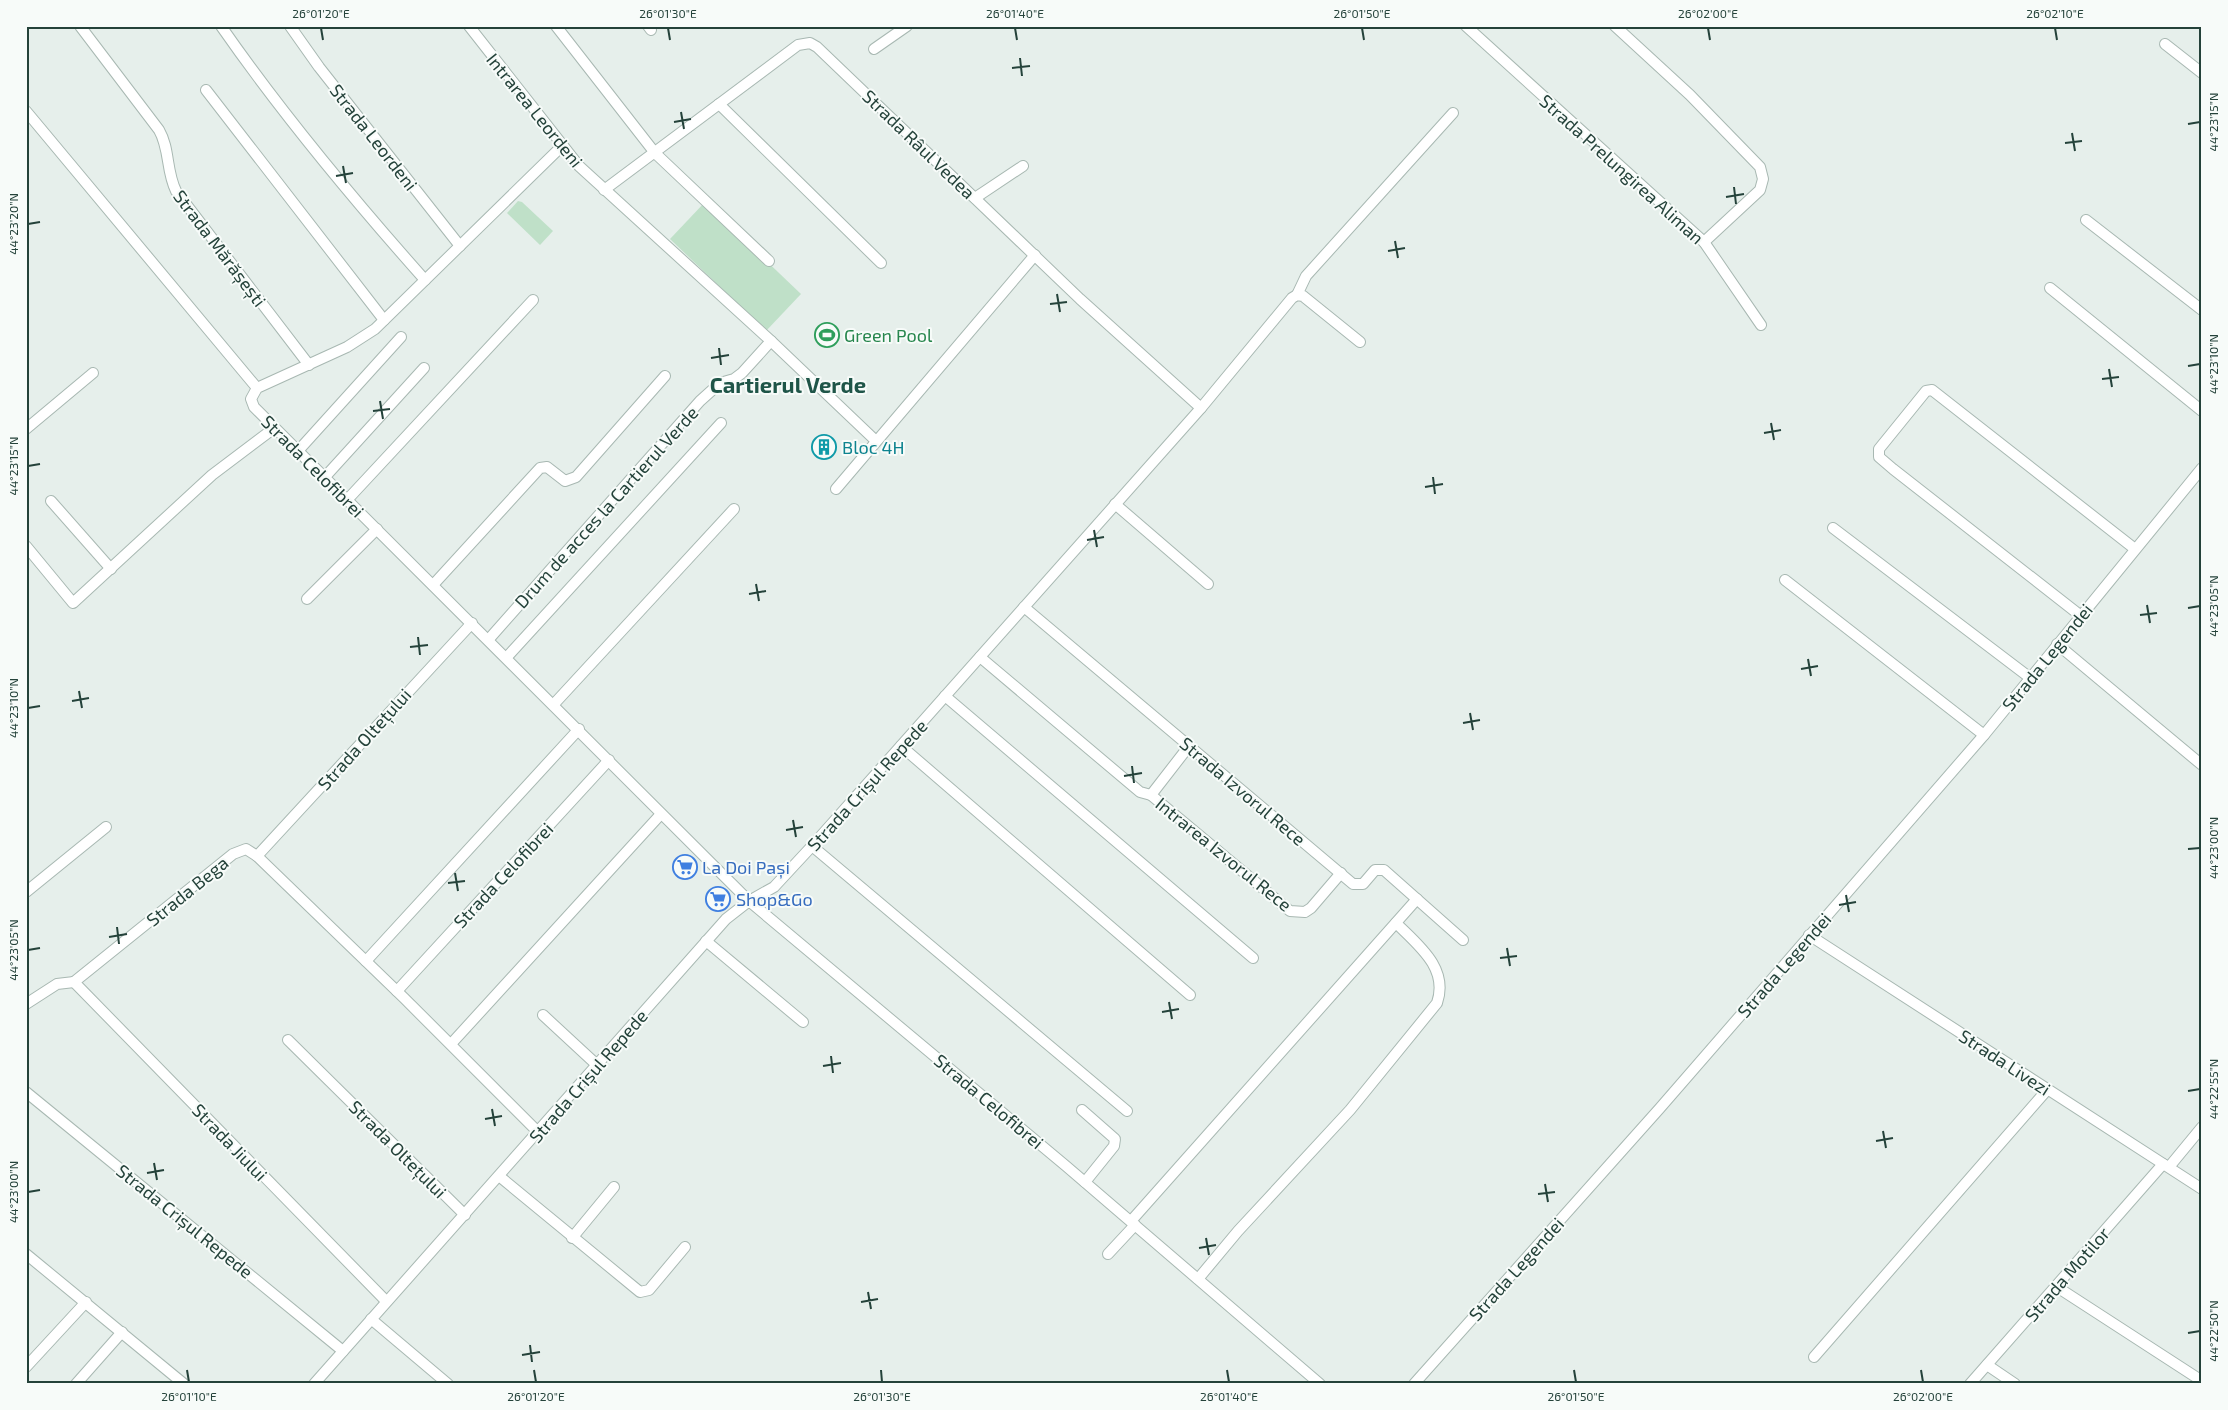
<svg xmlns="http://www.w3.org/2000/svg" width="2228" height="1410" font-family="'Exo 2',sans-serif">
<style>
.green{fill:#bfe0c8}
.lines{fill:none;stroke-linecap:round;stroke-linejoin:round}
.minor-casing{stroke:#a8b8b2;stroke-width:12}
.minor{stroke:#fff;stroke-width:10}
.ticks{fill:none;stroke:#24423a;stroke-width:2}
.labels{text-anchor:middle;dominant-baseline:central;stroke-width:4;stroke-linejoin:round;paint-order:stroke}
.street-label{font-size:18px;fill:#24423a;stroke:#f7fbf9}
.leisure-label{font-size:18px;fill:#27864d;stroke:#f7fbf9;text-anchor:start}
.culture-label{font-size:18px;fill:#0d838f;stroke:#f7fbf9;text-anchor:start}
.shop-label{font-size:18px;fill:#366cbe;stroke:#f7fbf9;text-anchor:start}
.district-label{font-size:22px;font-weight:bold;fill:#1f5548;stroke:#f7fbf9}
.neatline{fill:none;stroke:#24423a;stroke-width:2}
.ticks-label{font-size:12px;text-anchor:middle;fill:#24423a}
</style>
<rect width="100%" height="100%" fill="#e6efeb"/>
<g class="green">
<path d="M518,201L522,202L553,231L540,245L507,213Z"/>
<path d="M705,202L801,294L766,331L670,239Z"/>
</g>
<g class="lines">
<defs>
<g id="minor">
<path d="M80,26L159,130C170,149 166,171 176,191L309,365"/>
<path d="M221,26C283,115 353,199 425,280"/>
<path d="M290,26L319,67L460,246"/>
<path d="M469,26L579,166L771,341L876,441"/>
<path d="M556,26L655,153L769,261"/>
<path d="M648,26L651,30"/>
<path d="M1466,26L1704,242L1761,325"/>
<path d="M1615,26L1690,95L1760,167L1763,179L1760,190L1704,242"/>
<path d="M2165,44L2202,73"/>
<path d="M874,49L907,26"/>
<path d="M206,90L384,320"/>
<path d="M719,104L881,263"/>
<path d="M26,111L257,388"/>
<path d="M562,146L375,329L347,347L257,388L251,399L254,407L749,901L1066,1166L1320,1384"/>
<path d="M604,190L798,45L810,43L817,47L1080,299L1201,408"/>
<path d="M975,198L1023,166"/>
<path d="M2086,220L2202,310"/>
<path d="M2050,288L2202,411"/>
<path d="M1297,295L1306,276L1453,113"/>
<path d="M26,429L93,373"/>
<path d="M297,452L401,337"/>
<path d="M324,478L424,368"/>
<path d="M836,489L1035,255"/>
<path d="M347,500L533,300"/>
<path d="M51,501L111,569"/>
<path d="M1115,504L1208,584"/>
<path d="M1833,528L2029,677"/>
<path d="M26,546L73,603L212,475L273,429"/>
<path d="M1785,580L1984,735"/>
<path d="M433,585L540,468L547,467L565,481L576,477L665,376"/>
<path d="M307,599L377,529"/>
<path d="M1024,607L1353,884H1363L1375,870H1384L1463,940"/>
<path d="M2081,616L1893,469L1879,457V449L1926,391L1932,390L2135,549"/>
<path d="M489,639L700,401L720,383L734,379L742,373L771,341"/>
<path d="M2057,644L2202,765"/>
<path d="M507,657L721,423"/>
<path d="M980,657L1140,792L1151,795L1290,911L1305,912L1311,908L1341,873"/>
<path d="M945,696L1253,958"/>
<path d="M554,704L734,509"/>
<path d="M901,746L1190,995"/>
<path d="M1151,795L1189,746"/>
<path d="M812,846L1127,1111"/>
<path d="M257,856L472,623"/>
<path d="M26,892L106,827"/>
<path d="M1809,935L2202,1189"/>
<path d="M706,941L803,1022"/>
<path d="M366,961L579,729"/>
<path d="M74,982L233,854L246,849L257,856L404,998L538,1132"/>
<path d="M74,982L386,1301"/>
<path d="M397,991L609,760"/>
<path d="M26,1004L57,984L74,982"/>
<path d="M543,1015L597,1065"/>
<path d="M288,1040L465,1215"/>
<path d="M451,1044L661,814"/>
<path d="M26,1092L343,1351"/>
<path d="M1082,1110L1115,1139L1114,1146L1085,1182"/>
<path d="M2169,1167L2202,1127"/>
<path d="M499,1176L640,1292L649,1290L685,1247"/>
<path d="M1131,1221L1417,899"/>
<path d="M572,1238L614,1187"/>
<path d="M26,1254L184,1384"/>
<path d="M1108,1254L1135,1225"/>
<path d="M1198,1279L1238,1231L1350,1110L1437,1003C1449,968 1418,945 1396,923"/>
<path d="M2057,1287L2202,1381"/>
<path d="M371,1319L448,1384"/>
<path d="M1814,1357L2047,1090"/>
<path d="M1987,1365L2015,1384"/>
<path d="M26,1367L86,1302"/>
<path d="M76,1384L122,1332"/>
<path d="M314,1384L726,919L749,901L774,887L812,846L1201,408L1292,298L1297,295L1303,296L1360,342"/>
<path d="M1414,1384L1660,1108L1984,735L2202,468"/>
<path d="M1970,1384L2163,1164"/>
</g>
</defs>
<use href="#minor" class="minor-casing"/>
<use href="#minor" class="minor"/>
</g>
<path class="ticks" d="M321,28L323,40M668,28L670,40M1015,28L1017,40M1362,28L1364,40M1708,28L1710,40M2055,28L2057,40M1020,58L1022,76M1012,68L1030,66M681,112L684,129M674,122L691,119M2188,124L2200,122M2072,133L2075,151M2065,143L2082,141M343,166L346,183M336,176L353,173M1734,187L1736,204M1726,197L1744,194M28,224L40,222M1395,241L1398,258M1388,251L1405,248M1057,294L1060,312M1050,304L1067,302M719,348L721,365M711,358L729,355M2188,366L2200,364M2109,369L2112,387M2102,379L2119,377M380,401L383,419M373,411L390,409M1771,423L1774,440M1764,433L1781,430M28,466L40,464M1433,477L1435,494M1425,487L1443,484M1094,530L1097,547M1087,540L1104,537M756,584L759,601M749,594L766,591M2147,605L2150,623M2188,608L2200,606M2140,615L2157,613M418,637L420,655M410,647L428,645M1808,659L1811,676M1801,669L1818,666M79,691L82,708M72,701L89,698M28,708L40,706M1470,713L1473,730M1463,723L1480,720M1132,766L1134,783M1124,776L1142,773M793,820L796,837M786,830L803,827M2188,849L2200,848M455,873L458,891M448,883L465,881M1846,895L1849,912M1839,905L1856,902M117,927L119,944M109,937L127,934M1507,948L1510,966M28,950L40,948M1500,958L1517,956M1169,1002L1172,1019M1162,1012L1179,1009M831,1056L833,1073M823,1066L841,1063M2188,1091L2200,1089M492,1109L495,1126M485,1119L502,1116M1883,1131L1886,1148M1876,1141L1893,1138M154,1163L157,1180M147,1173L164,1170M1545,1184L1548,1202M28,1192L40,1190M1538,1194L1555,1192M1206,1238L1209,1255M1199,1248L1216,1245M868,1292L871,1309M861,1302L878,1299M2188,1333L2200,1331M530,1345L532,1362M522,1355L540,1352M187,1370L189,1382M534,1370L536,1382M881,1370L882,1382M1227,1370L1229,1382M1574,1370L1576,1382M1921,1370L1923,1382"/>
<defs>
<symbol id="stadium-ring" viewBox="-11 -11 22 22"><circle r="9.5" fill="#f7fbf9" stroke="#2e9e5b" stroke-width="1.5"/><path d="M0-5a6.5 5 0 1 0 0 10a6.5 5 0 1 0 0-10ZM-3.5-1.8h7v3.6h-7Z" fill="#2e9e5b"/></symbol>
<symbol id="building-ring" viewBox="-11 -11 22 22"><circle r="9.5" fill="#f7fbf9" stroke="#0f9aa8" stroke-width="1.5"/><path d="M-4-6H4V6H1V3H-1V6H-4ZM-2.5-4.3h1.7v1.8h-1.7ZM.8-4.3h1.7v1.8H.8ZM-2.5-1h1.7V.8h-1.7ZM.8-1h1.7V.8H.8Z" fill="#0f9aa8"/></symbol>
<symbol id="supermarket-ring" viewBox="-11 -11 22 22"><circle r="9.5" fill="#f7fbf9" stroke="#3f7fe0" stroke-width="1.5"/><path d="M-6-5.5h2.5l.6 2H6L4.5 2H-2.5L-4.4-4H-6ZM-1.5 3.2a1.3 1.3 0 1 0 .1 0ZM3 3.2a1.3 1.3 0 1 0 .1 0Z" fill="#3f7fe0"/></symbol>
</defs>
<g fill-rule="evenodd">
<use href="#stadium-ring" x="813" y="321" width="28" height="28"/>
<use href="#building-ring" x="810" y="433" width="28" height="28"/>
<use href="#supermarket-ring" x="671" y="853" width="28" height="28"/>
<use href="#supermarket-ring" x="704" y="885" width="28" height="28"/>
</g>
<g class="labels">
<g class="street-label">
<text transform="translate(535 110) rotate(51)">Intrarea Leordeni</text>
<text transform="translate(374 137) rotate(52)">Strada Leordeni</text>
<text transform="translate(919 144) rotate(44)">Strada Râul Vedea</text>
<text transform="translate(1622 169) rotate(42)">Strada Prelungirea Aliman</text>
<text transform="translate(220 248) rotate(53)">Strada Mărășești</text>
<text transform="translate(313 466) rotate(45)">Strada Celofibrei</text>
<text transform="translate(606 507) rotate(-48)">Drum de acces la Cartierul Verde</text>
<text transform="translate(2047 657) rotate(-51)">Strada Legendei</text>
<text transform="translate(364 739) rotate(-48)">Strada Oltețului</text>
<text transform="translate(867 785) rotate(-48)">Strada Crișul Repede</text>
<text transform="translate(1243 791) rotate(40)">Strada Izvorul Rece</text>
<text transform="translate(1224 854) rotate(39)">Intrarea Izvorul Rece</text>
<text transform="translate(503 875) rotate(-47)">Strada Celofibrei</text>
<text transform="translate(187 891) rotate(-39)">Strada Bega</text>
<text transform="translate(1784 965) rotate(-49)">Strada Legendei</text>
<text transform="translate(2005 1062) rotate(33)">Strada Livezi</text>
<text transform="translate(588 1076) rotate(-49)">Strada Crișul Repede</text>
<text transform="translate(989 1101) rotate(40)">Strada Celofibrei</text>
<text transform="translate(230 1142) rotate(46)">Strada Jiului</text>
<text transform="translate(398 1149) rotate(45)">Strada Oltețului</text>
<text transform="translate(185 1221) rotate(39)">Strada Crișul Repede</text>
<text transform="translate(1516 1269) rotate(-48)">Strada Legendei</text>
<text transform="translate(2067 1274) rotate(-49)">Strada Motilor</text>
</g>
<g class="leisure-label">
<text x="844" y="335">Green Pool</text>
</g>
<g class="culture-label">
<text x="842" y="447">Bloc 4H</text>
</g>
<g class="shop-label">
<text x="702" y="867">La Doi Pași</text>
<text x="736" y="899">Shop&amp;Go</text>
</g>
<g class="district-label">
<text x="788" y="384">Cartierul Verde</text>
</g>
</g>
<rect width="2228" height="1410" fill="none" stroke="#f7fbf9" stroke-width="55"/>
<rect x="28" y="28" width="2172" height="1354" class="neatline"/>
<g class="ticks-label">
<text x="321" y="18">26°01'20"E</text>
<text x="668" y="18">26°01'30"E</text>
<text x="1015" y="18">26°01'40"E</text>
<text x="1362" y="18">26°01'50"E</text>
<text x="1708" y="18">26°02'00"E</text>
<text x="2055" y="18">26°02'10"E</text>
<text transform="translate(2214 122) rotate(-90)" y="4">44°23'15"N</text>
<text transform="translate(14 224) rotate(-90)" y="4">44°23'20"N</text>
<text transform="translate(2214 364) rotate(-90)" y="4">44°23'10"N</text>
<text transform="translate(14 466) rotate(-90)" y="4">44°23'15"N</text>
<text transform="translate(2214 606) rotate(-90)" y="4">44°23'05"N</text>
<text transform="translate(14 708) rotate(-90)" y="4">44°23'10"N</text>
<text transform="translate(2214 848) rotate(-90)" y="4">44°23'00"N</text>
<text transform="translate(14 950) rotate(-90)" y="4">44°23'05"N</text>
<text transform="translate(2214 1089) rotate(-90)" y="4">44°22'55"N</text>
<text transform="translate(14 1192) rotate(-90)" y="4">44°23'00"N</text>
<text transform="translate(2214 1331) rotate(-90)" y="4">44°22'50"N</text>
<text x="189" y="1401">26°01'10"E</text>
<text x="536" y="1401">26°01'20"E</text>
<text x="882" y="1401">26°01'30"E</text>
<text x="1229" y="1401">26°01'40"E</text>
<text x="1576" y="1401">26°01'50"E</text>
<text x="1923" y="1401">26°02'00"E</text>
</g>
</svg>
